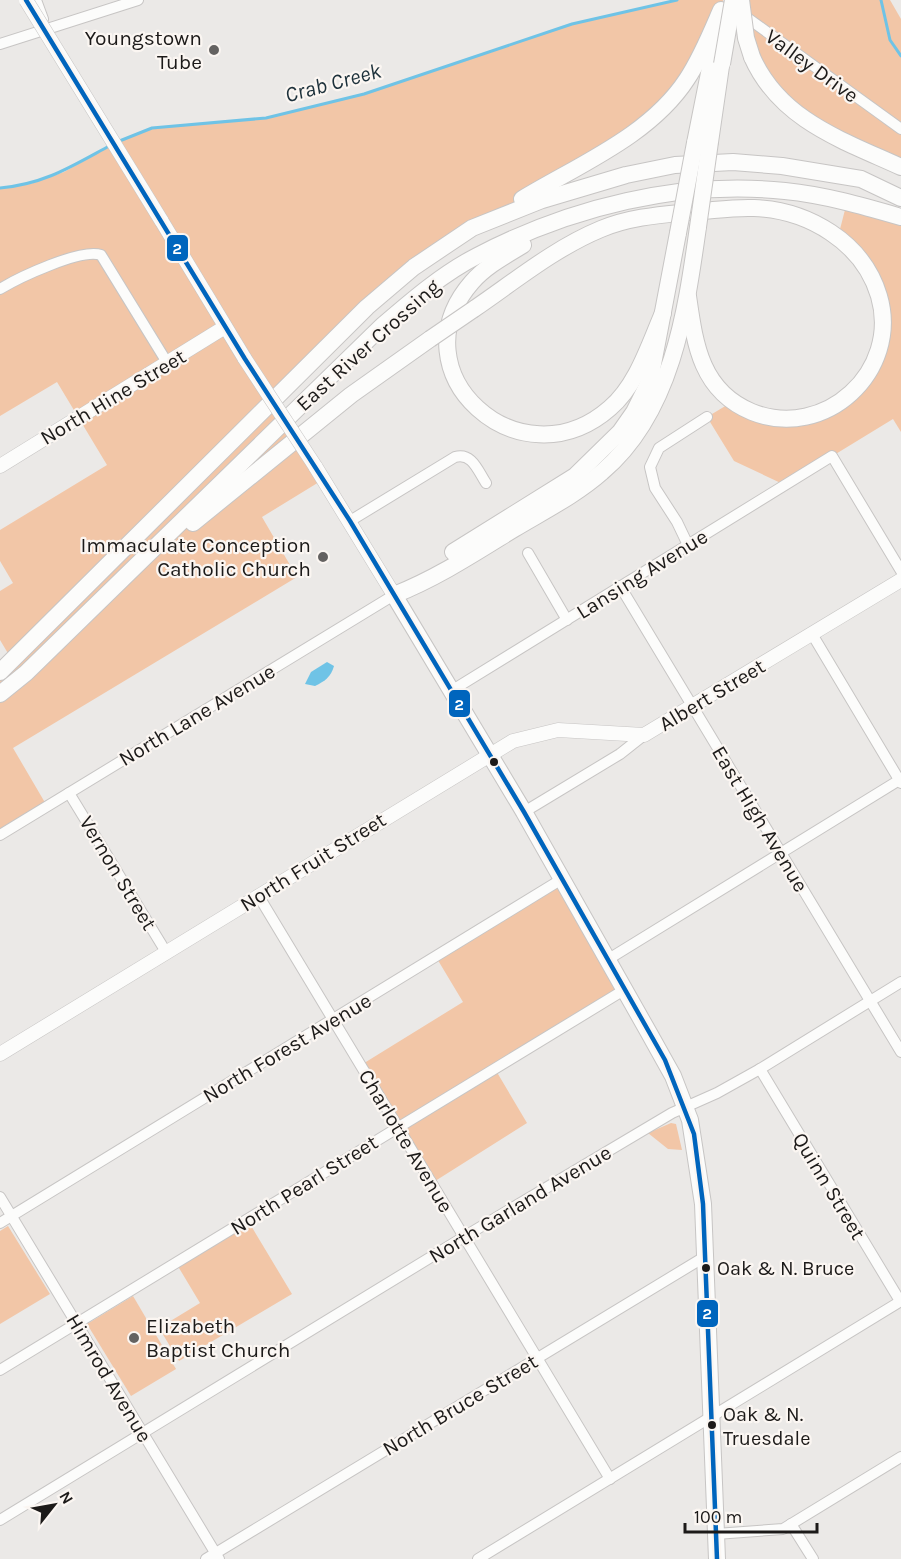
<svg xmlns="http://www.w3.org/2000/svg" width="901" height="1559" font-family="Karla,sans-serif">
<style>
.green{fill:#f2c6a7}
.water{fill:#6fc3e6}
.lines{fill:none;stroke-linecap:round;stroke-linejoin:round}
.stream{stroke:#6fc3e6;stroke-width:3}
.minor-casing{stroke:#c7c5c4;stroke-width:12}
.major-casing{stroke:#c7c5c4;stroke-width:15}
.highway-casing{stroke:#c7c5c4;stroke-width:18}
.minor{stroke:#fcfcfb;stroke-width:10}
.major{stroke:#fcfcfb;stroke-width:14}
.highway{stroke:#fcfcfb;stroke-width:16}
.major-bridge-casing{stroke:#c7c5c4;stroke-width:15;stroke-linecap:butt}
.highway-bridge-casing{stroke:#c7c5c4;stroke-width:18;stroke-linecap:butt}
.major-bridge{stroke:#fcfcfb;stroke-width:14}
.highway-bridge{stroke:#fcfcfb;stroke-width:16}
.bus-1-casing{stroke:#fbf6f2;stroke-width:9}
.bus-1{stroke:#0065bd;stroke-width:4.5}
.poi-dot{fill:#646261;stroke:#fbf6f2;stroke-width:2}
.bus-dot{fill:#1c1a19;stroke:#fbf6f2;stroke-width:2}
.labels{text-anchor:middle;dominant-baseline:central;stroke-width:4.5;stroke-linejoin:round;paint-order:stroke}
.bus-label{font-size:20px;fill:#1c1a19;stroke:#fbf6f2;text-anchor:start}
.poi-label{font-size:21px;fill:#1c1a19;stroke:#fbf6f2;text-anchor:end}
.street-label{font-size:21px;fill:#1c1a19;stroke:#fbf6f2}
.water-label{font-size:22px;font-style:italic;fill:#1d313b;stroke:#fbf6f2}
.line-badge{stroke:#fbf6f2;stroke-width:2}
.badge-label{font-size:16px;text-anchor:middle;font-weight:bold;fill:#fff}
</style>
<rect width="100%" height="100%" fill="#ebe9e7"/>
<g class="green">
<path d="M676,0H723L721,10L657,115L446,245L271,400L324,479L262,517L297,577L13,748L47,806L0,835V672L12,660L0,640V591L13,583L0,561V530L107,465L57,382L0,416V188L30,184L64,172L114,144L152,128L266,118L364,94L572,24Z"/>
<path d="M726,0H890L901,19V167L793,112Z"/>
<path d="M847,202L901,217V432L893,419L785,485L734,461L707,417L732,402L799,418L866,377L882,308L838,237Z"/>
<path d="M562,879L624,990L495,1069L527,1123L432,1183L361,1065L463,1002L436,957Z"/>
<path d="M671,1123L676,1124L682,1150L668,1149L648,1133Z"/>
<path d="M247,1219L292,1294L179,1361L159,1328L200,1303L176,1263Z"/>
<path d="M8,1226L50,1294L0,1324V1231Z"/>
<path d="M133,1296L176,1369L131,1396L87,1324Z"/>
</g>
<path class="water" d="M327,662L334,666C331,677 325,681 315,686L305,684L311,672Z"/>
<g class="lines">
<g class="stream">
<path d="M881,0L890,40L901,56"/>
<path d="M117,142L152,128L266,118L364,94L572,24L677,0"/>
<path d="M0,188C45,184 72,166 111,145"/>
</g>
<defs>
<g id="minor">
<path d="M36,0L43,19"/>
<path d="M742,14L901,129"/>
<path d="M0,44L138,0"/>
<path d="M0,289C18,278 81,248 101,255L168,364"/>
<path d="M350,521L455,457C472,452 478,471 486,483"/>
<path d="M688,545L677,522L655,488L650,467L659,448L707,417"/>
<path d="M528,553L567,620"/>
<path d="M620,586L901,1052"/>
<path d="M812,634L901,783"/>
<path d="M451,691L832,456L901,571"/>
<path d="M69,793L166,952"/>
<path d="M524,812L620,754L644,735"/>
<path d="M0,835L394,595"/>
<path d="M258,895L610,1479"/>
<path d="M607,960L901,779"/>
<path d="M760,1069L900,1301"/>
<path d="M0,1197L219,1559"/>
<path d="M0,1223L562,879"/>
<path d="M0,1370L624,990"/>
<path d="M0,1520L472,1232L672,1113L717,1093L760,1069L901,982"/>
<path d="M791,1524L813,1559"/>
<path d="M716,1534L783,1529L901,1457"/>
<path d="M206,1559L706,1256"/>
<path d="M478,1559L901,1301"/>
</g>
<g id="major">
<path d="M161,220L245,359"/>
<path d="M0,466L225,327"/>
<path d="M315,466L394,595"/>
<path d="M0,1054L513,741L558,730L644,735L901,580"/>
</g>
<g id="highway">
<path d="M752,57C780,120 842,140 901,167"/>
<path d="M710,142L721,66"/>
<path d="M695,143L716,38"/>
<path d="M522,199C578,165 650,136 687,79C701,58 711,33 721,10"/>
<path d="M523,245C505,256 486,266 472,282C393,372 520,487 610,408C637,385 649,345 663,313"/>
<path d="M474,309C515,281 555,248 601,229C630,217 659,215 690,212C711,211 732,207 754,208C808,210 863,242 879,296C901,371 825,441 752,412C701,391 695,345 688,296"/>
<path d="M193,523L351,395L430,339"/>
<path d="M453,552L575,476L620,432L634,412L650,380L678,233"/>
<path d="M394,595L524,812L649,1033L673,1076L690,1120L703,1204L717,1559"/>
<path d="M394,595C437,578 475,553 514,529C544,511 576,495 602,472C672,413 686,312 698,227"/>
<path d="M0,672L367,307L414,267L472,228L542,200L626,175L675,165L733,162L782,166L861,179L901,198"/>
<path d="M0,694L26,673L382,326C411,301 442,274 477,256C571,207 680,180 785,191C825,195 863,206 901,217"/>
</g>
</defs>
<use href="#minor" class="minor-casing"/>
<use href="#major" class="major-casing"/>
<use href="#highway" class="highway-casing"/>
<use href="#minor" class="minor"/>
<use href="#major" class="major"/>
<use href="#highway" class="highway"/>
<defs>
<g id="major-bridge">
<path d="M26,0L161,220"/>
<path d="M245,359L315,466"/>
</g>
<g id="highway-bridge">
<path d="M741,0L746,38L752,57"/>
<path d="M722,64L733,0"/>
<path d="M698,227L710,142"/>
<path d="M678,233L695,143"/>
<path d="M430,339L474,309"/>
</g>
</defs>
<use href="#major-bridge" class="major-bridge-casing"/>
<use href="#highway-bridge" class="highway-bridge-casing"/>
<use href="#major-bridge" class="major-bridge"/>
<use href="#highway-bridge" class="highway-bridge"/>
<defs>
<path id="bus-1" d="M26,0L245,359L350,521L524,812L665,1060L694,1134L703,1204L717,1559"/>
</defs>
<use href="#bus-1" class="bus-1-casing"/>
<use href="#bus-1" class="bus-1"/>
</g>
<g class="poi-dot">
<circle cx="214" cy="50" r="6"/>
<circle cx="323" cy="557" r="6"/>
<circle cx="134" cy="1338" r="6"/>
</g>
<g class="bus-dot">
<circle cx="494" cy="762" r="5"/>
<circle cx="706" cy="1268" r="5"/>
<circle cx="712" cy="1425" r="5"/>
</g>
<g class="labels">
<g class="bus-label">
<text x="717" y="1268">Oak &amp; N. Bruce</text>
<text x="723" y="1414">Oak &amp; N.<tspan x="723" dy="24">Truesdale</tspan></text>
</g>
<g class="poi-label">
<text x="202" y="38">Youngstown<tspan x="202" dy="24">Tube</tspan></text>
<text x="311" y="545">Immaculate Conception<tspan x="311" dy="24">Catholic Church</tspan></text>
<text x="146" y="1326" text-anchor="start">Elizabeth<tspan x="146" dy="24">Baptist Church</tspan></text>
</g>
<g class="street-label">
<text transform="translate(812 66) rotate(36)">Valley Drive</text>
<text transform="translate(368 345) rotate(-42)">East River Crossing</text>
<text transform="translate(113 397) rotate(-31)">North Hine Street</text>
<text transform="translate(642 574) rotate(-32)">Lansing Avenue</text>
<text transform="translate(712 695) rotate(-31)">Albert Street</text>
<text transform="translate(197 715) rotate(-31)">North Lane Avenue</text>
<text transform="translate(760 819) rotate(59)">East High Avenue</text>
<text transform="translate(313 862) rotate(-32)">North Fruit Street</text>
<text transform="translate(118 873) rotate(59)">Vernon Street</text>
<text transform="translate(287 1048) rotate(-31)">North Forest Avenue</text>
<text transform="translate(406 1141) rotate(59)">Charlotte Avenue</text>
<text transform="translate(304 1185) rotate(-32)">North Pearl Street</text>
<text transform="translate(829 1186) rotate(59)">Quinn Street</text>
<text transform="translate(520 1204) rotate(-31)">North Garland Avenue</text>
<text transform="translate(109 1378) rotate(59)">Himrod Avenue</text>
<text transform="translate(460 1405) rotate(-31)">North Bruce Street</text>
</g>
<g class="water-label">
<text transform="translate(333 83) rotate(-15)">Crab Creek</text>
</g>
</g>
<g class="line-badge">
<rect x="166" y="234" width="23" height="28" rx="6" fill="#0065bd"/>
<rect x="448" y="689" width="23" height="29" rx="6" fill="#0065bd"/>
<rect x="696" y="1299" width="23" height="29" rx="6" fill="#0065bd"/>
</g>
<g class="badge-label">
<text x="177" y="254">2</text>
<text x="459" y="710">2</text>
<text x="707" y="1319">2</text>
</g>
<g transform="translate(54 1505) rotate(59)" stroke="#fbf6f2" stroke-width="4.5" paint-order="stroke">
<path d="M0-4.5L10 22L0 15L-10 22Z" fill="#1c1a19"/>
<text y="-9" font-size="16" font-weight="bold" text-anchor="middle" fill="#1c1a19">N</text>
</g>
<path d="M685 1523v9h132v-9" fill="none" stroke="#1c1a19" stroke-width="3"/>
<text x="694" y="1523" font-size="18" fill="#1c1a19" stroke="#fbf6f2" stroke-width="4.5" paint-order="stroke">100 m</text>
</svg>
